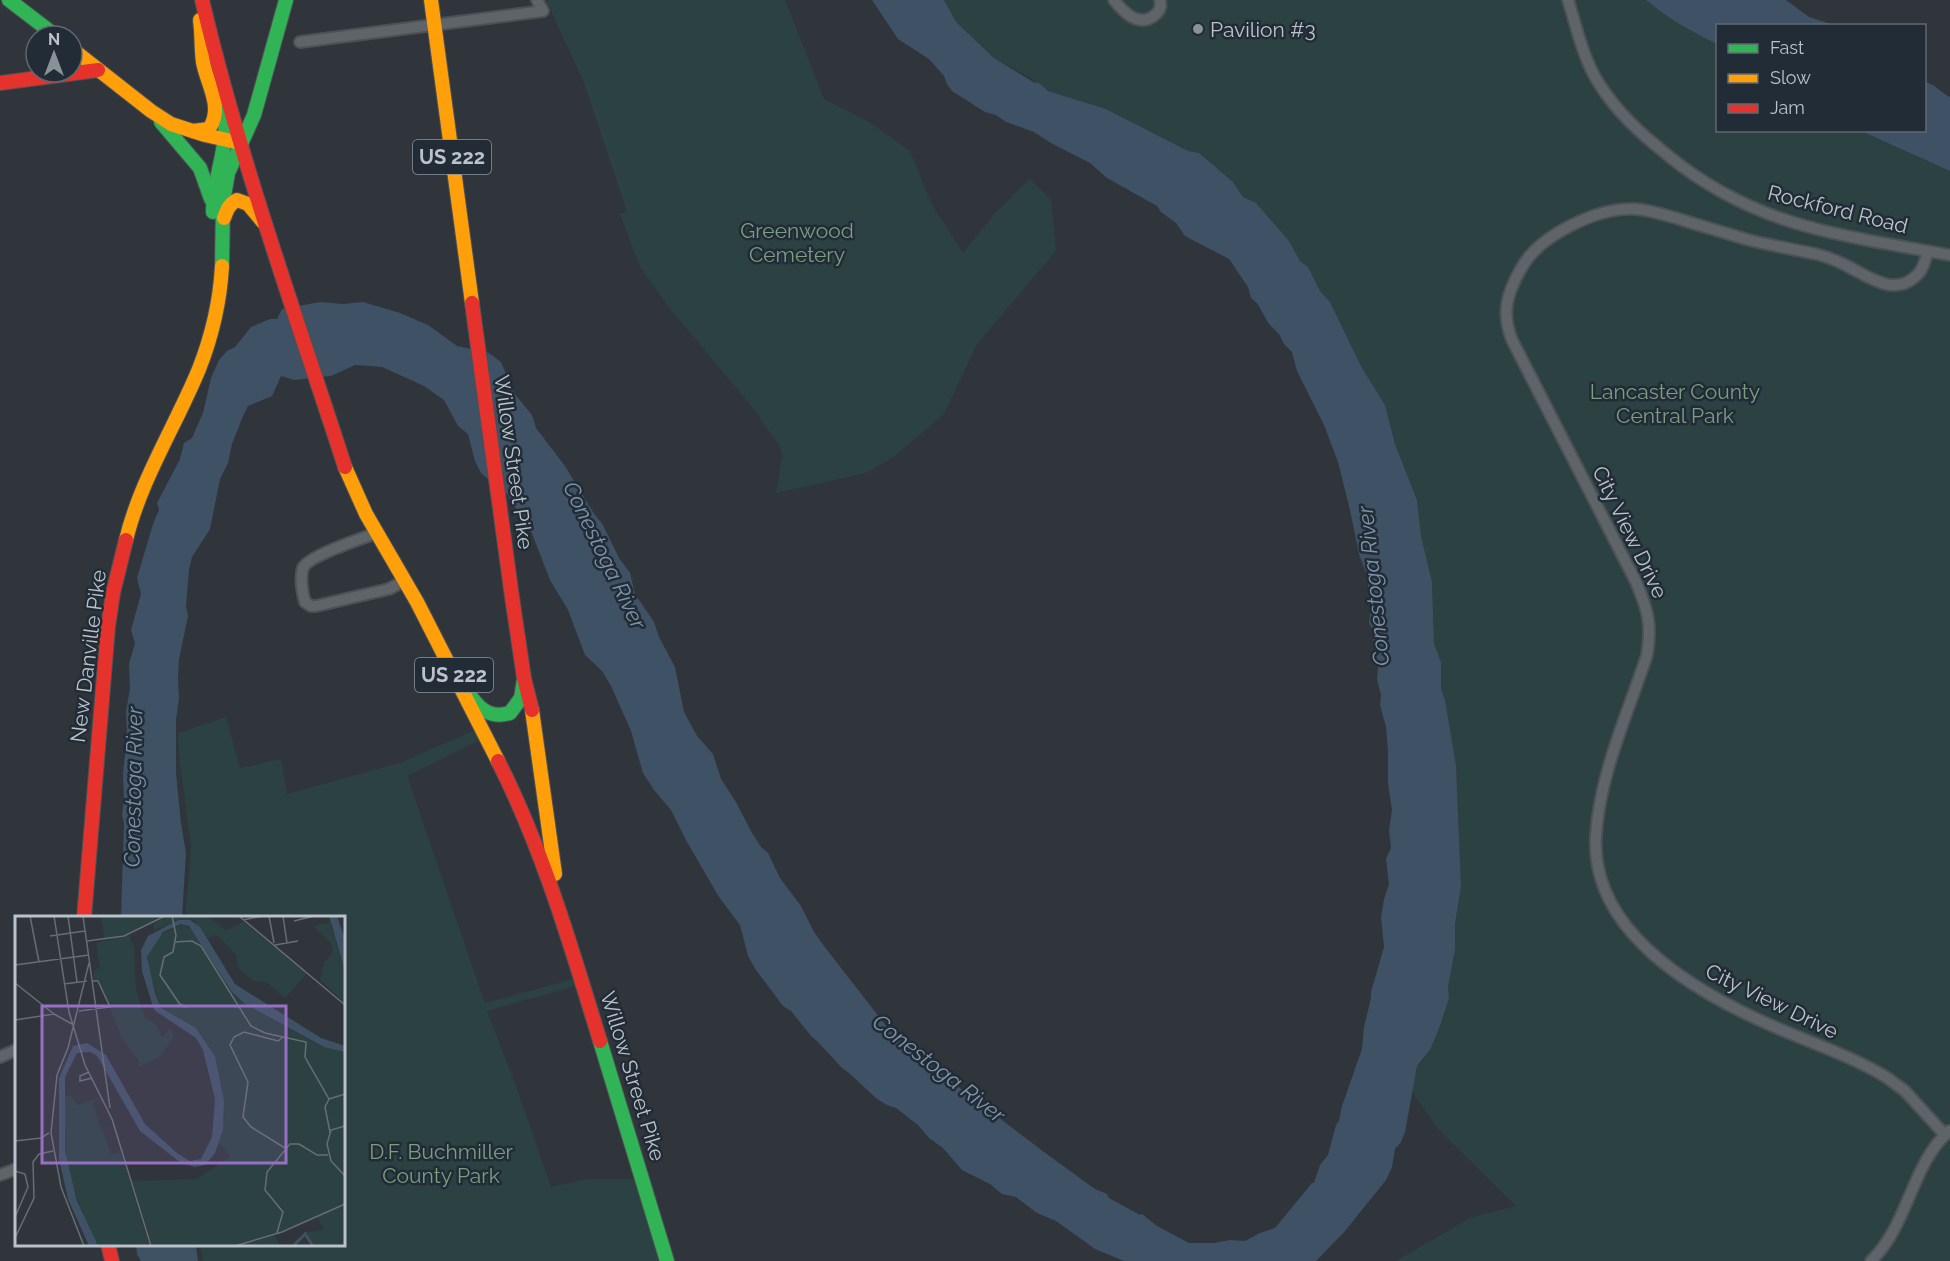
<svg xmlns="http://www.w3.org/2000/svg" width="1950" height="1261" font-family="Raleway,sans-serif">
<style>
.green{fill:#2c4142}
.water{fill:#3f5164}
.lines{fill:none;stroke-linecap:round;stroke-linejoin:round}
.street-casing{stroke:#4c5156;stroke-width:14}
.fast-casing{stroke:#4c5156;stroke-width:16}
.slow-casing{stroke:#4c5156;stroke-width:16}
.jam-casing{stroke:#4c5156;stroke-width:16}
.street{stroke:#5f6469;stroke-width:10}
.fast{stroke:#30b455;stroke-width:14}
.slow{stroke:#ff9f0a;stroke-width:14}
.jam{stroke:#e5322d;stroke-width:14}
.poi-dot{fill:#899199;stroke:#222c36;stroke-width:2}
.labels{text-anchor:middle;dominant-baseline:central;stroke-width:5;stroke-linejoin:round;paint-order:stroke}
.shield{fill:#222c36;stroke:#8c959e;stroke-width:1.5}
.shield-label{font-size:20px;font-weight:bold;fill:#bac2cb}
.poi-label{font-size:21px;fill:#bac2cb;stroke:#222c36;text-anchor:start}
.street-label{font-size:21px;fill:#bac2cb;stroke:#222c36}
.park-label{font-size:21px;fill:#7b9e81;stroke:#222c36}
.water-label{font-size:22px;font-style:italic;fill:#7e94aa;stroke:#222c36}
.inset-river{fill:none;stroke:#3f5164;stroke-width:3}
.inset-road{fill:none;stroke:#676d75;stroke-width:1.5}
.view{fill:#9770c4;fill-opacity:0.15;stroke:#9770c4;stroke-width:3}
.inset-edge{fill:none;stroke:#bac2cb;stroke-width:3}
</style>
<rect width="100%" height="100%" fill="#2f353b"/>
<g class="green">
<path d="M546,0H785L824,99L869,122L910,151L932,205L963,253L996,212L1030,179L1051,199L1056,251L977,344L944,414L895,456L866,473L776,493L782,457L780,447L753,408L668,306L640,267L620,214L627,212L584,83Z"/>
<path d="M944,0H1646C1667,18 1692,32 1717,44L1718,130L1861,131L1950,171V1261H1396L1470,1218L1516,1206L1438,1129L1412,1092L1417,1066L1426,1057L1440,1026L1449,998L1448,987L1455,950V924L1461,886L1456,765L1445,700L1441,688V662L1434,644L1432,582L1421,536L1417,500L1395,444L1385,405L1362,368L1330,302L1320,291L1308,267L1300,261L1289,241L1256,203L1243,197L1233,182L1199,153L1188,151L1106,109L1048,91L1039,84L1035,83L1032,79L994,58L955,22Z"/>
<path d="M226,717L240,768L281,759L287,794L400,763L475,730L480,740L407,776L485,1003L573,979L575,986L487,1011L516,1086L551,1187L588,1179H635L661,1261H203L200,1245L344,1244V918L187,917L186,906L191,847L179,755L178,733Z"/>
</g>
<g class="water">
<path d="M872,0H944L956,22L994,58L1035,83H1039L1048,91L1106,109L1188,151L1199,153L1233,182L1243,197L1256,203L1289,241L1300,261L1308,267L1320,291L1330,302L1362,368L1385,405L1395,444L1417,500L1421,536L1432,582L1434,644L1441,662V688L1445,700L1456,765L1461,886L1455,924V950L1448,987L1449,998L1440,1026L1430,1050L1417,1066L1405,1132L1401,1142L1395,1149L1392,1167L1386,1180L1345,1231L1316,1261H1124L1095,1249L1056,1221L1037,1213L1016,1197L1002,1194L990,1184L962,1170L943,1148L929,1138L918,1125L896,1108L887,1105L877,1099L849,1073L842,1068L817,1041L811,1036L791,1011L783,1006L756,970L748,956L740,925L719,897L687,842L671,810L654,790L643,773L631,731L611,686L602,671L585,655L568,610L550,580L526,518L514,506L508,495L481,473L475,461L468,434L458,426L444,400L424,386L382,367L355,365L331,376L294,380L281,376L272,396L248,406L243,416L232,444L228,463L220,479L210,529L192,557L189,570L186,606L188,616L179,659L178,678L179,699L176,719V773L181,823L186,853L182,917L121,918L124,822L122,816L124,798L123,774L127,734L126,711L130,689L129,664L135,643L131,630L141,594L137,578L153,524L159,510L157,503L180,459L184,443L192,438L203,413L211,378L219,360L227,351L235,347L251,327L270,319H277L282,309L320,302L343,304L363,302L400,313L428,325L457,346L489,353L501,362L514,393L532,415L536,428L565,466L593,512L603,525L619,558L630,573L635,594L654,622L659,637L675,667L684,712L697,736L713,754L721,779L736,802L752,833L761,847L768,853L780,878L801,906L814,932L824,946L890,1031L906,1047L1044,1152L1095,1189L1107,1194L1109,1198L1140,1215L1142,1214L1157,1226L1189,1243H1214L1230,1240L1245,1241L1260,1233L1275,1228L1312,1183H1314L1320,1165L1328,1155L1336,1125L1339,1121L1342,1106L1362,1049L1364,1027L1371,998V992L1384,947L1381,917L1384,899L1389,884L1386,859L1391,848L1389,831L1392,810L1388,783V751L1386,727L1380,705L1381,695L1377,679L1378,668L1373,638L1374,632L1369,623L1371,608L1367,576L1359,554L1350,510L1338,462L1324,425L1297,371L1292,352L1284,344L1279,334L1269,324L1257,303L1251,298L1248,287L1229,259L1185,236L1176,223L1161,212L1157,206L1107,178L1090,163L1051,143L1034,132L1006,122L996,115L985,112L952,91L947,84L944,76L929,59L898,39Z"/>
<path d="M1646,0H1786L1809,17L1834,25L1718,26L1717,44C1692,32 1667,18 1646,0Z"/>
<path d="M1925,82C1935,84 1940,92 1950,97V171L1861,131L1924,130Z"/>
<path d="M136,1245H196L198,1261H141L137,1254Z"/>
</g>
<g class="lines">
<defs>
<g id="street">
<path d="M1114,0C1124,13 1140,29 1156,14C1161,9 1161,6 1160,0"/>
<path d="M1568,0C1576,26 1582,53 1595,77C1611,105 1634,128 1659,148C1689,174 1723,195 1759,210C1815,234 1890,244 1950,255"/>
<path d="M300,42L543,11L537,0"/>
<path d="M1928,251C1926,258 1924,267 1919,273C1898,297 1873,280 1851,268C1840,262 1828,257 1816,254C1792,249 1768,245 1745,239C1723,232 1701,226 1679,219C1665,215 1650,210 1635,209C1598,207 1540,235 1522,267C1507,293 1501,312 1512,340L1636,582C1648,610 1652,625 1647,655C1628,713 1600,773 1596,835C1590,926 1684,985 1757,1019C1799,1039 1846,1053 1886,1077L1905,1091L1945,1135"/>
<path d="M377,533C363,538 308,556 303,568C300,577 302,593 305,602L311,606H316L389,589L404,581"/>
<path d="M0,1057L16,1050"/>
<path d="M0,1175L16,1169"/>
<path d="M1871,1261C1909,1224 1911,1165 1949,1131"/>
</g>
<g id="fast">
<path d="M9,0L56,36"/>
<path d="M161,122L200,168L211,199"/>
<path d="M213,212C213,175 232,142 223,106"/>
<path d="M222,266L223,202L228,173L254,115L286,0"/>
<path d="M472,698C482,712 493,718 510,713L521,698L524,679"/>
<path d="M600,1041L667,1261"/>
</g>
<g id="slow">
<path d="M431,0L472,303"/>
<path d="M72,49L151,111L171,124L205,135L236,142"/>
<path d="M193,131L209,129C224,107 207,85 203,62C201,48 202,34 200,20"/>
<path d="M224,218C227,210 229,204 237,200L248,204L263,222"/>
<path d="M345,467L366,514L417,602L498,761"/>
<path d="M126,540C140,481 176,425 199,369C212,336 220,302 222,266"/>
<path d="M532,710L555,874"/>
</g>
<g id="jam">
<path d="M202,0C239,157 295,313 345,467"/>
<path d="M0,83L98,70"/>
<path d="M472,303L512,597L524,678L532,710"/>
<path d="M498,761C543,850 571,946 600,1041"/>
<path d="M84,918L108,627L113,593L126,540"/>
<path d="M108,1244L112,1261"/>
</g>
</defs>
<use href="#street" class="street-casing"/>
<use href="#fast" class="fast-casing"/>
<use href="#slow" class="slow-casing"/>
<use href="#jam" class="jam-casing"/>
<use href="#street" class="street"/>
<use href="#fast" class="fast"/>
<use href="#slow" class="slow"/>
<use href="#jam" class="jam"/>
</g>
<circle class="poi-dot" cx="1198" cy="29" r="6"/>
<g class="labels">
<g class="shield">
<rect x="413" y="140" width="78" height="34" rx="4.5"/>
<rect x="415" y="658" width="78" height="34" rx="4.5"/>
</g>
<g class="shield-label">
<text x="452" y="157">US 222</text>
<text x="454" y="675">US 222</text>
</g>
<g class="poi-label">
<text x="1210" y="29">Pavilion #3</text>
</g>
<g class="street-label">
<text transform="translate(1838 209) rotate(14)">Rockford Road</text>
<text transform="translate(514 462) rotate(82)">Willow Street Pike</text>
<text transform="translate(1630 532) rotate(64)">City View Drive</text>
<text transform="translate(88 656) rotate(-83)">New Danville Pike</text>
<text transform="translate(1772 1001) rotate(26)">City View Drive</text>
<text transform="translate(633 1076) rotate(73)">Willow Street Pike</text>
</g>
<g class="park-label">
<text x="797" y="230">Greenwood<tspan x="797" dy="24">Cemetery</tspan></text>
<text x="1675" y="391">Lancaster County<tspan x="1675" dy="24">Central Park</tspan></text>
<text x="441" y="1151">D.F. Buchmiller<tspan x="441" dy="24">County Park</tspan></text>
</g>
<g class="water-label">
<text transform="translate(605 555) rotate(64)">Conestoga River</text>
<text transform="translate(1373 586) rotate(-96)">Conestoga River</text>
<text transform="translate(133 787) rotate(-89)">Conestoga River</text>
<text transform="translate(939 1068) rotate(38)">Conestoga River</text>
</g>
</g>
<g transform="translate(15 916)">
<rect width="330" height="330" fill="#2f353b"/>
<path d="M86,0H140V4L108,19L89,22ZM153,0H192L211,14L228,6L292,57L270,82L250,65L240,66L223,52L221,39L209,26L201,19L193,23L179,5L163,4L140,14L138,8ZM315,7L330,55V88L305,63L309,47L318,36L316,27L298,10ZM168,8L182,17L217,76L230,88L302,128L330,136V330H296L290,316L309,314L302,301L259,318L265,330H137L117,265L182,263L216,240L203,226L210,200L200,140L184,115L146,92L132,47L134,33L143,20ZM114,19L119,31L121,73L130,102L141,108L147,121L156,112L159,121L145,141L124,151V145L107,123L84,64H79V55L85,51L81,27ZM55,179L63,189L86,181L78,187L87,215L99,212L88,216L96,238L106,237L134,328L82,330L63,285L51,243L49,181Z" fill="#2c4142"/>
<path d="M314,0H322L329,20L330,55ZM163,4H175L185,11L220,68L306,122L330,130V136L309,131L230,88L217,76L174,10L166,8L148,16L132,41L140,77L146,92L181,112L200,140L209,185L208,214L200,237L190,249L180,251L166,247L125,215L82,140L75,136L62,137L50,161V235L62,285L81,325L82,330H74L53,283L44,243V162L58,130L72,127L91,139L130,208L162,237L175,245L186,243L197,221L200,183L188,134L181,122L139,94L127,55L126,34L133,20Z" fill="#3f5164"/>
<path class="inset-river" d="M278,330L290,318L298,330"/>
<path class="inset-road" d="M15,0L24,46M39,0L54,96L70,149L97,203L136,330M53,0L62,66M68,0L95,192M157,0L161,19L158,36M224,0L330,89M254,0L259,27M268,0L272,27M228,4L247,0M279,5L299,0M35,20L70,15M72,25L109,20L150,0M160,26L177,25L186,30L236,110L250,117L291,126L290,141L314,183L330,178M260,29L283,25M158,36L149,41L145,59L166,90L172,91L165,88M0,49L74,39M0,67L39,98M49,68L72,65M64,95L95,91L83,65H77M0,104L39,98L57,108M268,121L263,125L229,116L219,121L215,129L233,166L228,201L236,211L270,232M74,156L65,160V165L77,162M314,183L310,191L315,216M330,210L316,214L312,228L316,245L330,260M0,225L26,222L34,217M0,255L10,258L13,271L0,301M262,317L268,296L250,274L252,256L275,228H284L302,239H313M0,322L19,282L18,246L24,238L38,235M69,330L46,271L36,217L42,159L53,132L74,47M220,330L267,316L330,288"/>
<path class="view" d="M27,90H271V247H27Z"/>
<rect width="330" height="330" class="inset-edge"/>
</g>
<rect x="1716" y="24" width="210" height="108" fill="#222c36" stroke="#5f6872" stroke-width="1.5"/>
<rect x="1728" y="44" width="30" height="9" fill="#30b455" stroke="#5f6872" stroke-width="1.5"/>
<text x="1770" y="54" font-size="18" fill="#bac2cb">Fast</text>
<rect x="1728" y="74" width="30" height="9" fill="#ff9f0a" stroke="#5f6872" stroke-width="1.5"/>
<text x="1770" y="84" font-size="18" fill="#bac2cb">Slow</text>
<rect x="1728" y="104" width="30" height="9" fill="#e5322d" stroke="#5f6872" stroke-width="1.5"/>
<text x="1770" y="114" font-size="18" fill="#bac2cb">Jam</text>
<g transform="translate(54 54)"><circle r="28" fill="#222c36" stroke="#5f6872" stroke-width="1.5"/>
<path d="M0-4.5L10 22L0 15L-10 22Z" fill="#899199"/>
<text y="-9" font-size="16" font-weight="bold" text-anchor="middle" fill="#bac2cb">N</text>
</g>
</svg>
